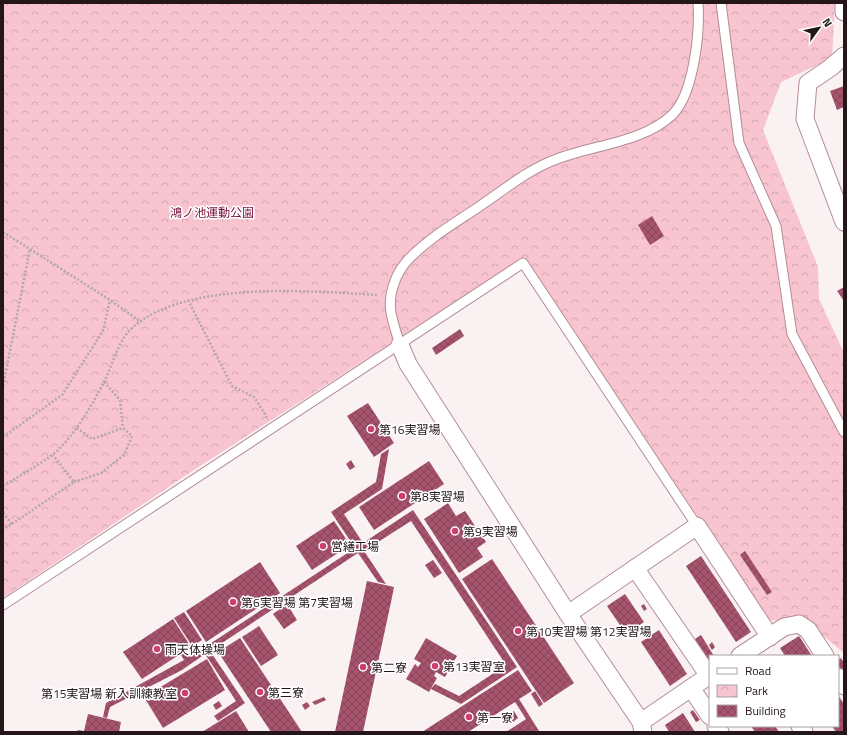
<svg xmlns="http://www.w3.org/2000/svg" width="847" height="735" font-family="'Titillium Web','Noto Sans JP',sans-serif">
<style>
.park{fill:url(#park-crowns)}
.building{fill:url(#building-cross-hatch)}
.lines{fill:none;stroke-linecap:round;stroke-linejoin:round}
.lane-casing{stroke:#b38d97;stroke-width:11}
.street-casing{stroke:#b38d97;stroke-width:19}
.path{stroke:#b2a7aa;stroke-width:2.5;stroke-dasharray:2 2;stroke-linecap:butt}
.lane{stroke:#fff;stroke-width:9}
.street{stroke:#fff;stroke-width:17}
.poi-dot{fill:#ca3e72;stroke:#fff;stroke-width:1.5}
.labels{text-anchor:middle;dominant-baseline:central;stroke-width:3;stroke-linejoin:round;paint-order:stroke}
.park-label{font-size:12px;fill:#78103d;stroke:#fff}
.poi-label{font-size:12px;fill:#241619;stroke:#fff;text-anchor:start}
</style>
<defs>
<pattern id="park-crowns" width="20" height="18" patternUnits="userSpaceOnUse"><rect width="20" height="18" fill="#f7c4d0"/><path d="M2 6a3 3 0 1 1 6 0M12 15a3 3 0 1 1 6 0" fill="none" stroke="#d4a8b2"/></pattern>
<pattern id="building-cross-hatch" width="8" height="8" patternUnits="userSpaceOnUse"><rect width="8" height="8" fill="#a6546d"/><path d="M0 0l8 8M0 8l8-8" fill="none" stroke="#874559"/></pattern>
</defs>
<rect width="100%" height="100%" fill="#faf1f3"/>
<path class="park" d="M3,3H835L832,58L781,82L763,130L818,267L819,299L844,353V653C831,643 806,618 788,618C779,618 776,622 766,620L525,257L197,468L3,598Z"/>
<g class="building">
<path d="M844,86V107L837,110L830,91Z"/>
<path d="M652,216L664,236L650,245L638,225Z"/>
<path d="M844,287V301L837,291Z"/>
<path d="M460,329L464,336L436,355L432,348Z"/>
<path d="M368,403L394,443L374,457L347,416Z"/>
<path d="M389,449L382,489L344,514L363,543L413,510L517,667L461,704L431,689L435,684L459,696L506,665L411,521L364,551L386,584L378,582L358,553L210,651L245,703L218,721L214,716L236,701L205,654L182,670L110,707L107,718L103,717L106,703L184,660L181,655L186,652L190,657L355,548L331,512L376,482L381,454Z"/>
<path d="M351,460L355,467L350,470L346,464Z"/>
<path d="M429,461L444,484L374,530L359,507Z"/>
<path d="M448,503L456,516L465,511L486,542L477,548L483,557L459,573L424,519Z"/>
<path d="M334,521L350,545L312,570L296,546Z"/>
<path d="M745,551L772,592L767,595L740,555Z"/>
<path d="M701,556L751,632L736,642L686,566Z"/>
<path d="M492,559L574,683L544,703L462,579Z"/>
<path d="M433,560L442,573L434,578L425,565Z"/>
<path d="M260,562L280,593L206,642L186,611Z"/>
<path d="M367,581L394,587L391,602L363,732H335Z"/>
<path d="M625,594L644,622L626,634L607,606Z"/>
<path d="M287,604L297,620L284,629L273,614Z"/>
<path d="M644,604L647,609L644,611L641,606Z"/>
<path d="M184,612L202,640L192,646L174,618Z"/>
<path d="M173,619L191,647L142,679L123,652Z"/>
<path d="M259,626L278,655L261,666L242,637Z"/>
<path d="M659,630L687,674L670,686L641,642Z"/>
<path d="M701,635L714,656H710L709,661L695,639Z"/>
<path d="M799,636L812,656H785L780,648Z"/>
<path d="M240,638L302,732H271L218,652Z"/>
<path d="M426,638L457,656L445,677L436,672L434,676L437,678L429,692L406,679L415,664L418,667L421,663L414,659Z"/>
<path d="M712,642L715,647L712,650L709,645Z"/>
<path d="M841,658L844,663V677L838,668V660Z"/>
<path d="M207,659L225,690L163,728L144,697Z"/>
<path d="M518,670L532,691L519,699L539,731L506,732L526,719L515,702L468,732H422Z"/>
<path d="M535,691L543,704L539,707L531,694Z"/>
<path d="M838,695L844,704V732H836L832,726H838Z"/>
<path d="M324,697L326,700L315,705L312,702Z"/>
<path d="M219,701L222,706L216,710L213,705Z"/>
<path d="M307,702L310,706L305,710L302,705Z"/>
<path d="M693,710L700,720L696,722L690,712Z"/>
<path d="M236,711L249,732H202Z"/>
<path d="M514,711L518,718L513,722L508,715Z"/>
<path d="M683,713L695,732H669L665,725Z"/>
<path d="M88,714L121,722L119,732H77L78,730L84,731Z"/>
<path d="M751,726H775L779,732H755Z"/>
</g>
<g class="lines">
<defs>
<g id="lane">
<path d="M721,3L739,143L776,226L792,334L844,432"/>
<path d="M400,345C393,321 385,306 395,281C397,275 402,267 406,262C427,239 455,223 480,206C505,189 529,169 557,159C593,145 644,142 672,115C694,94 700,32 698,3"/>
<path d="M3,605L523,263L697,526"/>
</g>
<g id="street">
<path d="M844,3V12"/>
<path d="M844,56L830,68L808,83L805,119L844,222"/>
<path d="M400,345L408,364L568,614L641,722L643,732"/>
<path d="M635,568L709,676"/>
<path d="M568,614L697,526L770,637"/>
<path d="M740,656L784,627L799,624L808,630L825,656"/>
<path d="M838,677L844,686"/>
<path d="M691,688L710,716"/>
<path d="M641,722L710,675"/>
<path d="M716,726L720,732"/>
<path d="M800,726L804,732"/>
</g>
</defs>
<use href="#lane" class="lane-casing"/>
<use href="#street" class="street-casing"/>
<g class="path">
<path d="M3,232L110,300L141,322"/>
<path d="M188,300L232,386L254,397L267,417"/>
<path d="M104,382L120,400L123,428"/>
<path d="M3,386L30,249"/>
<path d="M3,437L62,395L103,331L110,300"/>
<path d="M74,482L101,473L124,455L132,436L123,428L92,439L77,428"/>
<path d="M3,486C19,476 36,467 52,455C71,441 93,404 104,382C113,365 117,342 132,328C185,280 310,291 378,295"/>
<path d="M3,513L12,524L3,529"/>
<path d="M12,524L74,482L53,455"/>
</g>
<use href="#lane" class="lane"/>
<use href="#street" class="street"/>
</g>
<g class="poi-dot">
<circle cx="371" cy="429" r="4"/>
<circle cx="402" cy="496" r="4"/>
<circle cx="455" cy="531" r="4"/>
<circle cx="323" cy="546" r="4"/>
<circle cx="233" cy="602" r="4"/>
<circle cx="518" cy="631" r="4"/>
<circle cx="157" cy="649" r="4"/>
<circle cx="435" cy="666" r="4"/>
<circle cx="363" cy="667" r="4"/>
<circle cx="260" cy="692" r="4"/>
<circle cx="185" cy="693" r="4"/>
<circle cx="469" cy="717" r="4"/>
</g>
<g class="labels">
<g class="park-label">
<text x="212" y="212">鴻ノ池運動公園</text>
</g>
<g class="poi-label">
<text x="379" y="429">第16実習場</text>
<text x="410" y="496">第8実習場</text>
<text x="463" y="531">第9実習場</text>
<text x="331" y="546">営繕工場</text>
<text x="241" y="602">第6実習場 第7実習場</text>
<text x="526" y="631">第10実習場 第12実習場</text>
<text x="165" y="649">雨天体操場</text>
<text x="443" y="666">第13実習室</text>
<text x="371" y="667">第二寮</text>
<text x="268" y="692">第三寮</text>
<text x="177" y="693" text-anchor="end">第15実習場 新入訓練教室</text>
<text x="477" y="717">第一寮</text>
</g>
</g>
<rect width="847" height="735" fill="none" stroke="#241619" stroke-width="8"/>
<rect x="709" y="655" width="130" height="72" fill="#ffffff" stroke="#a7a2a3"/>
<rect x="717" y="668" width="20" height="6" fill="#ffffff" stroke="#a7a2a3"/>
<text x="745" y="675" font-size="12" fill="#241619">Road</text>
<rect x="717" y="685" width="20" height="12" fill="url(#park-crowns)" stroke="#a7a2a3"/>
<text x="745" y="695" font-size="12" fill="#241619">Park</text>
<rect x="717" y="705" width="20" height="12" fill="url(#building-cross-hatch)" stroke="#a7a2a3"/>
<text x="745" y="715" font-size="12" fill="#241619">Building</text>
<g transform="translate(819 28) rotate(57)" stroke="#ffffff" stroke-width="3" paint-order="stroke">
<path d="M0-3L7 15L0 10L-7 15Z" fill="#241619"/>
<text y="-6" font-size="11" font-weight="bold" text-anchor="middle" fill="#241619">N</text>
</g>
</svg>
